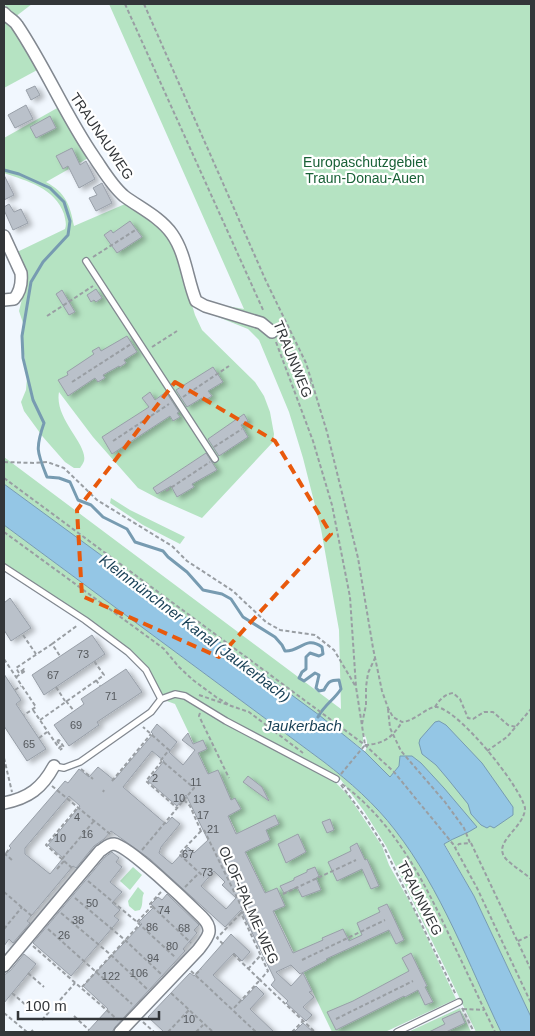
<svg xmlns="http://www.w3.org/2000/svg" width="535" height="1036" font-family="Arial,sans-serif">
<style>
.green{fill:#b5e3c2}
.water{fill:#94c6e5;stroke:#779bb1}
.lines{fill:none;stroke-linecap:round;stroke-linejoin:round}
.stream{stroke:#779bb1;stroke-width:3}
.building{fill:#bac1ca;stroke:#989fa8;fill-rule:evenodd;filter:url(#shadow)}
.service-casing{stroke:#828890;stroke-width:8}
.minor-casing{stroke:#828890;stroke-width:14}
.path{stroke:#999ea3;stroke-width:2;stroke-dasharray:4 2.5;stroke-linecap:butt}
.service{stroke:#fff;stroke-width:5.5}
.minor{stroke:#fff;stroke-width:11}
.marked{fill:none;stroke:#e8590c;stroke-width:4;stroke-dasharray:10 6;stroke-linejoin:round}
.labels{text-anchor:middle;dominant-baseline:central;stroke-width:4.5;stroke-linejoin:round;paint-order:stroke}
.number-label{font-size:11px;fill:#55595d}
.street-label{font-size:14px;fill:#333639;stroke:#fff}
.park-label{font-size:14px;fill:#196137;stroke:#fff}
.water-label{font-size:15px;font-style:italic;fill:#173f55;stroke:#fff}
</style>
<defs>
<filter id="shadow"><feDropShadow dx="4.5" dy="2.5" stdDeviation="2.5" flood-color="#0004"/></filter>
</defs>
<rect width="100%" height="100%" fill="#f1f7fe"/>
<g class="green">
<path d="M4,4H32L15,17Z"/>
<path d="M109,4H531V1017L474,896L444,843L458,836L390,778L365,752C368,745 368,739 363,733V743L361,748L4,484V457L341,709L339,630L321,529L303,458L289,412L259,340L248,329L203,311L204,302L244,309Z"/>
<path d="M5,22L12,24L39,69L4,88Z"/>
<path d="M59,107L90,157L46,182C66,193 70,205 74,226L125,204L149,217L174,244L195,315L202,330L255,382L264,396L270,412L274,434L273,442L202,518L159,499L138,488L93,437L59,392C54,419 88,444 84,461C83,464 81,466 80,468H74L65,462L43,437L24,411L21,402L26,390L27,378L22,337L24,326L19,311L27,279L15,253L65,229C67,224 65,219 64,214C55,188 27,181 4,173V138Z"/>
<path d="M111,498L130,510L185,537L180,544L143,525L110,503Z"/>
<path d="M4,525L324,762C350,782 375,804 395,830C441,887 470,966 501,1032H476L386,846L364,811L341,780L228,720L188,696H163L144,664L126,648L4,565Z"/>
<path d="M179,695L300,761L336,783L348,795L382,846L389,865L412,906L456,999L385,1032H332L175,704L164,700Z"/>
<path d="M133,867L142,875L130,890L120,881Z"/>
<path d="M138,887L144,893C141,898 144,904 140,910L135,911L129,906L128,901Z"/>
<path d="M460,1008L471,1032H408Z"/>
</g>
<g class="water">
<path d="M4,484L319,715L365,752L390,777L399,766L400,756H412L421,763L444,788L477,827C467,834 455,837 444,844L474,896L531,1017V1032H501C469,965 441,889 395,830C375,804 350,782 324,762L4,525Z"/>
<path d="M439,721L446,725L482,763L513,807V815L494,828L490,826L487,828L481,825L471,814L468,804L447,778L436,765L422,754L419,743L420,739L435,722Z"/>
</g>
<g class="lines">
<path class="stream" d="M4,170L19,174L50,188L64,202L70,221L68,235L43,262L31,282L22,336L23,358L33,400L44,423C35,449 37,452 47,477L59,478L70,482L78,500L91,505L103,517L127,529L135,542L163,551L168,557L187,572L203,590L222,594L231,599L243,617L275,637L282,645L285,651C300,652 306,635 322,647L323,654L319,656L310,653L306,657V669L302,672L299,678L304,681L315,673L319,675L316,688L319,691L324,690C328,682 330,680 339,680L341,689C334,700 325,704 318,717"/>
</g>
<g class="building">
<path d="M35,86L40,95L31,100L26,90Z"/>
<path d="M26,105L33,119L15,128L8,115Z"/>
<path d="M50,116L56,128L36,138L30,127Z"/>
<path d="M72,148L80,165L86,161L95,179L79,188L68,166L63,169L56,156Z"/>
<path d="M4,175L14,195L4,200Z"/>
<path d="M102,183L112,203L96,211L89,198L97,195L93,188Z"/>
<path d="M9,204L14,212L21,209L28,223L13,230L4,210V207Z"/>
<path d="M130,221L142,237L117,253L104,235L111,230L113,233Z"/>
<path d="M96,289L102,298L96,302L94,300L91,302L87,295Z"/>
<path d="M62,290L75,312L69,315L56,294Z"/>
<path d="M127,336L137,352L124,360L126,363L120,367L119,366L103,375L105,378L98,382L95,378L68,396L58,380L68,375L67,372L94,354L92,351L99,347L101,351Z"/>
<path d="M213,367L223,382L208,391L212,396L204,401L202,398L187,407L176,390Z"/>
<path d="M150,392L155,400L166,392L179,412L177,413L180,417L173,421L170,416L112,454L102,437L149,407L142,398Z"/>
<path d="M244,414L248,421L241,425L248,437L219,456L208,439Z"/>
<path d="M206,453L217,470L192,484L194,487L177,497L171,486L157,494L153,488Z"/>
<path d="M10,598L31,628L11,641L4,630V603Z"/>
<path d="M92,635L105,654L44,695L32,675Z"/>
<path d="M126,669L142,692L97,722L99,725L69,746L54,725L84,704L81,699Z"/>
<path d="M4,674L21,700L16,704L46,749L27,761L4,726Z"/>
<path d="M157,724L177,742L169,752L183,765L195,750L182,740L188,733L193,744L203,740L207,749L198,753L208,774L218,770L231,800L235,798L241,809L228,816L236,834L275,815L279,824L266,830L270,840L245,852L265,893L277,888L285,906L273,911L293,953L323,940L322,938L343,929L349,941L362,935L357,923L380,912L378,908L387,904L391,912L404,940L396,944L389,930L326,959L327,960L300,974L291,965L276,972L291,986L303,973L312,991L309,992L314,997L303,1007L312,1015L306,1021L286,1003L288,1001L271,985L275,980L241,910L225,927L150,859L111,831L104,839L94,846L76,868L73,866L27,921L30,923L13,943L9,939L4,946V856L11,848L9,846L65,781L68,783L79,769L89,777L98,767L114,780L153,734L151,732ZM152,751L164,761L148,781L177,806L186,795L208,840L194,853L188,847L172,864L159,853L161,847L180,824L172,817L166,824L123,787ZM69,796L80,806L48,845L63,858L50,874L25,854V848ZM214,871L225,882L222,885L236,898L226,909L201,886Z"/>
<path d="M248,776L262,787L269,801L243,782Z"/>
<path d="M330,819L334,830L327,833L322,822Z"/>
<path d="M298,834L306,852L286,863L278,844Z"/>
<path d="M357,843L365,860L367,859L379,886L371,889L362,869L337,881L328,862L351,851L350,847Z"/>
<path d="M112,852L119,858L116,862L122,867L110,882L122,892L112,903L120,910L114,916L119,920L71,976L33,943L105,857Z"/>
<path d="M315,867L319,876L316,878L321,890L302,897L297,887L284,893L280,886L294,880V878L307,872V870Z"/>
<path d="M167,894L199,925L194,930L197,933L183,949L185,951L115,1027L112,1032H87L108,1009L83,986L142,924L139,922L154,907L151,904L158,897L162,900Z"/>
<path d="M231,934L250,952L242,961L234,953L213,975L242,1001L256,986L264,994L250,1009L274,1032H164L148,1017L190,973L194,976Z"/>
<path d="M411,953L427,986L425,987L433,1002L425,1005L418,990L405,997L404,996L336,1030L327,1012L353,1001L409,971L402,958Z"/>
<path d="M24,954L36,964L4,1003V975L10,971Z"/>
<path d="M460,1011L465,1023L446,1032H429L445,1024L442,1019Z"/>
<path d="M303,1023L313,1032H294Z"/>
</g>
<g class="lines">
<defs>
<g id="service">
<path d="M86,261L215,459"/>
<path d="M4,567L85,620L128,652L146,670L161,699"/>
<path d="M54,766L64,768L80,762L151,712L161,699L175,694L185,696L226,721L336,779"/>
<path d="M397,1032L459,1002"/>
</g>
<g id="minor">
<path d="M4,13C8,18 14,20 17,25C46,68 65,115 94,157C103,170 112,186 124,196C140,208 160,217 172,234C186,254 187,279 196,301L205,306L261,323L272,332"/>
<path d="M4,236L21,273C22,283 21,291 14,299L4,300"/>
<path d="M4,803C29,798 42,788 54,766"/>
<path d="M4,966L100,851C105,848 108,844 114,844C129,846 188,903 202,917C215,930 208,937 198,950L120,1032"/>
</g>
</defs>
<use href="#service" class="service-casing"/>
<use href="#minor" class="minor-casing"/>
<g class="path">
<path d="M125,4L264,312"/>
<path d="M144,4L266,281L306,363L327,432L358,558L373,648L382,691L388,708L393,717L402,722C416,721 427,706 437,707C460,711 520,786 525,808C525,828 491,842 506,859C513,866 523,872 531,879"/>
<path d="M93,257L137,229"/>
<path d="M47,316L93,286"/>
<path d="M278,340L311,384"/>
<path d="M276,342L313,441L332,505L350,597L356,687L365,745"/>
<path d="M152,347L177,331"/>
<path d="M72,382L131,344"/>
<path d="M183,397L229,366"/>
<path d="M113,441L169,404"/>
<path d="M214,447L242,429"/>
<path d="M4,462L34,463L47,462L64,468L97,500L172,546L187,561L233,591L266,622L280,630L315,635L334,650L356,687"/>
<path d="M4,478L365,745L394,772L453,844L477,888L531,1003"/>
<path d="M166,491L210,462"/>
<path d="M4,532L152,640L164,649L179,667L193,680L216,697L228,704"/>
<path d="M23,635L36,654"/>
<path d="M52,644L78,625"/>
<path d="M4,659L36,707L24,715"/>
<path d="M16,677L25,671L24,669L19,673L16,668L52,644L60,656"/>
<path d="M96,680L100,686"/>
<path d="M56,687L65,701"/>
<path d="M15,690L21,686"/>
<path d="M199,695L249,712L303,753"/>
<path d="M66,701L74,711"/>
<path d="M435,707C439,700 445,694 453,693L460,699L468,718L473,719L484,712H493L508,725L516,727"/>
<path d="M388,709L390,728L401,751L445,802L464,828L470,843L459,844L455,848"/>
<path d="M33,710L59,748L61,746L57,741"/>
<path d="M200,713L199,716L229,778"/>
<path d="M40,720L104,675L94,661"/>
<path d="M362,724L366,705V687L368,673L375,658"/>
<path d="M39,738L47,732"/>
<path d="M57,741L59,740L64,747L60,750"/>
<path d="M365,745C383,744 392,738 402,722"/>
<path d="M487,751L507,737L531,709"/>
<path d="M4,758L12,792"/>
<path d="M162,761L146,781L177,808"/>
<path d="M81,769L93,779"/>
<path d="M341,774L365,745"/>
<path d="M112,781L151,734"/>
<path d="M342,784C394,822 424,881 451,939C466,970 480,1001 495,1032"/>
<path d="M341,785L366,818L383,845L456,995"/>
<path d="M52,786L110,834"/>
<path d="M103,792L104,790"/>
<path d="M184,800L190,806L201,831L204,830L244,912L241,913L268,971L260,980L315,1032"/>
<path d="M201,831L179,854L204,877"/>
<path d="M471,843L531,970"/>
<path d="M142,850L194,788L161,760L169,750L143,727"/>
<path d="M4,853L12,860"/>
<path d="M6,853L10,848"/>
<path d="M62,859L94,821"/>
<path d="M72,868L46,845L78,807"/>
<path d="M57,869L64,861"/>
<path d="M88,881L137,922L176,958"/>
<path d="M185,887L199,873"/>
<path d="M4,892L33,917"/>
<path d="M161,892L150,904L191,943"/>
<path d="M283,894L356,860"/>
<path d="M75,898L125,940L161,974"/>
<path d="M61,913L111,955L147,989"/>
<path d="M137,922L152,906"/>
<path d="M4,929L22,907"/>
<path d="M48,929L132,1004"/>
<path d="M518,941L531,935"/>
<path d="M223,944L217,938L241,913"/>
<path d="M33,946L118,1020"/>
<path d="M233,954L260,980L233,1009"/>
<path d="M302,960L385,920"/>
<path d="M248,969L260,956"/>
<path d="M191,971L256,1032"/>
<path d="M28,973L44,987"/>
<path d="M196,974L201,969"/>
<path d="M82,987L140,924"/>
<path d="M12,993L27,1006"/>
<path d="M171,993L213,1032"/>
<path d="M60,1000L75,983"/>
<path d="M462,1008L474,1032"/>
<path d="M463,1009L484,1010"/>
<path d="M4,1013L27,1032"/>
<path d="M74,1016L89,1030"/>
<path d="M336,1019L413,981"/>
<path d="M42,1020L50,1011"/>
<path d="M143,1022L154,1032"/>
<path d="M31,1032L33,1030"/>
<path d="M168,1032L189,1010"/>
<path d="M196,1032L203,1025"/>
<path d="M292,1032L303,1021"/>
</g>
<use href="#service" class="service"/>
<use href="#minor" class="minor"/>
</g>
<path class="marked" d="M175,382L275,441L331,534L219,657L82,596L77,510Z"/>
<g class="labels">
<g class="number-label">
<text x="83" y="654">73</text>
<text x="53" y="675">67</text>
<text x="111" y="696">71</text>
<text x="76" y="725">69</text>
<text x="29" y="744">65</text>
<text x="155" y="778">2</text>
<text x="196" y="782">11</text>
<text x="179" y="798">10</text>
<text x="199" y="799">13</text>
<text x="203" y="815">17</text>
<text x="77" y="817">4</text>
<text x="213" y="829">21</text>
<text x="87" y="834">16</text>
<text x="60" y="838">10</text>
<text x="188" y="854">67</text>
<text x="207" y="872">73</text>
<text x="92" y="903">50</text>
<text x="164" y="910">74</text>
<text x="78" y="920">38</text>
<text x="152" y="927">86</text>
<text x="184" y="928">68</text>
<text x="64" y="935">26</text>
<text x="172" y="946">80</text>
<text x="153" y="958">94</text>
<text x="139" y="973">106</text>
<text x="111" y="976">122</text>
<text x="189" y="1019">10</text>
</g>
<g class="street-label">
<text transform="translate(102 136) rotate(56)">TRAUNAUWEG</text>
<text transform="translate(293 359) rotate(68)">TRAUNWEG</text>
<text transform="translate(420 898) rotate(63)">TRAUNWEG</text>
<text transform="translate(249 905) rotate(66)">OLOF-PALME-WEG</text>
</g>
<g class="park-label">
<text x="365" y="162">Europaschutzgebiet<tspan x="365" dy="16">Traun-Donau-Auen</tspan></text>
</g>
<g class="water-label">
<text transform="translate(195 628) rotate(37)">Kleinmünchner Kanal (Jaukerbach)</text>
<text x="303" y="725">Jaukerbach</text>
</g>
</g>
<rect width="535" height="1036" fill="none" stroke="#333639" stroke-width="10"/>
<path d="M18 1011v8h141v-8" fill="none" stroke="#333639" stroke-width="2.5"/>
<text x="25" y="1011" font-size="15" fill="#333639" stroke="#ffffff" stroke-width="4" paint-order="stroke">100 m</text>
</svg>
